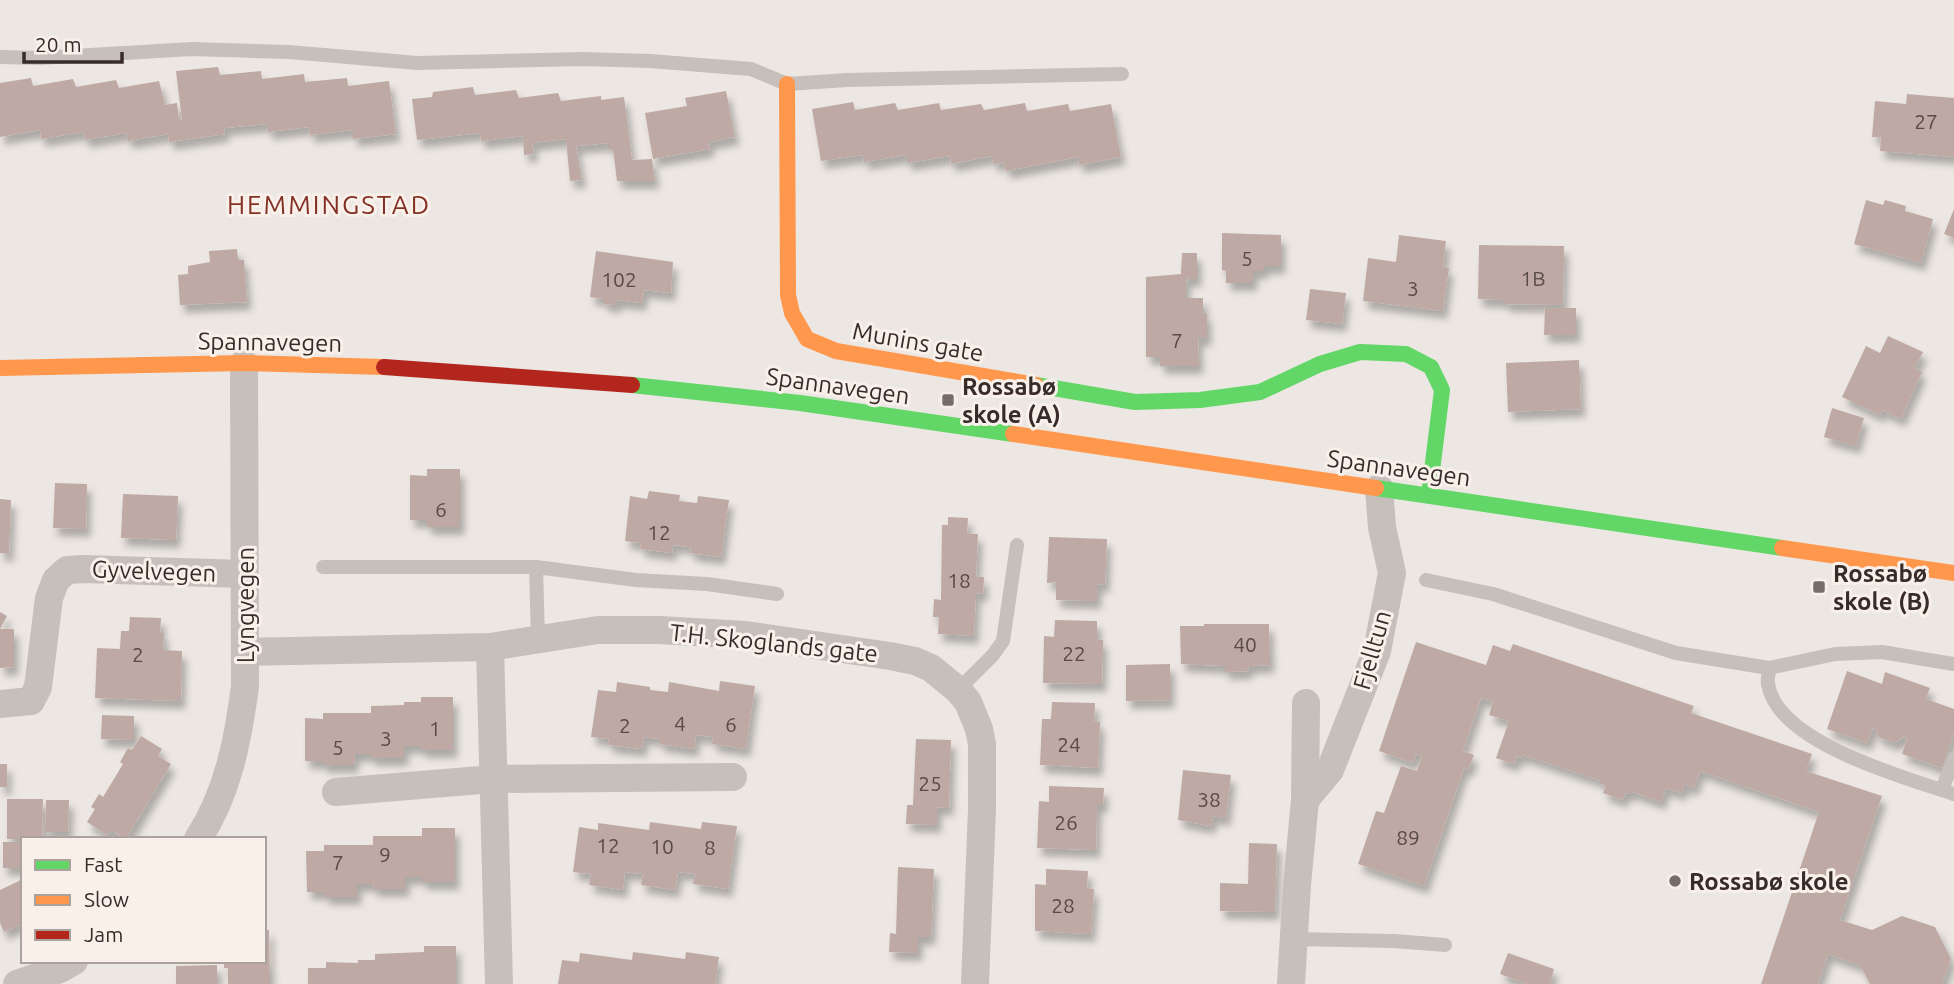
<svg xmlns="http://www.w3.org/2000/svg" width="1954" height="984" font-family="Ubuntu,sans-serif">
<style>
.building{fill:#bfa9a4;filter:url(#shadow)}
.lines{fill:none;stroke-linecap:round;stroke-linejoin:round}
.lane{stroke:#c6bfbb;stroke-width:14}
.street{stroke:#c6bfbb;stroke-width:28}
.fast{stroke:#63d668;stroke-width:16}
.slow{stroke:#ff974d;stroke-width:16}
.jam{stroke:#b3261e;stroke-width:16}
.poi-dot{fill:#766d6a;stroke:#f9f0ea;stroke-width:2.5}
.labels{text-anchor:middle;dominant-baseline:central;stroke-width:6;stroke-linejoin:round;paint-order:stroke}
.number-label{font-size:21px;fill:#594b48}
.street-label{font-size:24px;fill:#372c29;stroke:#f9f0ea}
.poi-label{font-size:24px;font-weight:bold;fill:#372c29;stroke:#f9f0ea;text-anchor:start}
.neighbourhood-label{font-size:26px;letter-spacing:2px;fill:#833025;stroke:#f9f0ea}
</style>
<defs>
<filter id="shadow"><feDropShadow dx="4.5" dy="8" stdDeviation="3.5" flood-color="#0004"/></filter>
</defs>
<rect width="100%" height="100%" fill="#ece7e2"/>
<g class="building">
<path d="M218,67L220,75L261,71L262,79L304,74L305,82L347,78L348,86L389,81L396,134L353,139V130L310,135L309,127L268,132L267,124L224,128L225,134L169,142L168,134L128,141L126,133L85,140L83,132L41,139L40,130L0,137V83L31,78L33,86L73,79L76,87L116,80L119,88L159,81L165,105L177,103L179,120H182L176,71Z"/>
<path d="M473,87L475,95L516,90L519,98L558,93L561,101L601,96V100L624,97L632,160L652,159L655,181H617L613,149H609V143L576,146L582,180L570,181L566,139L532,143L534,154L524,155L523,136L481,141L480,133L417,140L412,99L432,97L433,92Z"/>
<path d="M726,91L735,137L709,142L710,149L653,159L645,113L687,106L685,98Z"/>
<path d="M1907,94L1954,98V157L1880,151L1881,137H1872L1875,101L1906,104Z"/>
<path d="M853,102L855,110L895,103L898,110L939,103L941,110L981,104L984,110L1025,103L1027,111L1068,104L1070,111L1111,104L1121,157L1079,165L1078,157L1006,171L1004,162L993,164L992,156L951,164L950,156L907,163L906,155L864,162L863,155L821,161L812,109Z"/>
<path d="M1866,200L1883,205L1885,200L1906,206L1905,211L1933,219L1921,263L1854,244Z"/>
<path d="M1954,209V238L1944,234Z"/>
<path d="M1222,233L1281,235V266H1264V271H1253V283H1226V271L1222,270Z"/>
<path d="M1399,235L1446,241L1443,267L1449,268L1443,311L1363,301L1368,258L1396,262Z"/>
<path d="M1479,245L1564,246L1563,305L1505,304V300L1478,299Z"/>
<path d="M237,249L238,260H244L247,302L180,305L178,275L188,274V266L210,262L209,251Z"/>
<path d="M596,251L673,262L671,293L644,290L642,303L617,300V305L604,304V299L590,297Z"/>
<path d="M1182,253H1197V279H1186V298H1203V314H1207V338H1198L1199,366H1160V357H1146V277L1181,274Z"/>
<path d="M1310,289L1346,293L1342,324L1306,320Z"/>
<path d="M1545,308H1576V335H1544Z"/>
<path d="M1888,336L1923,352L1915,368L1922,372L1901,419L1882,410L1880,415L1842,397L1866,346L1880,353Z"/>
<path d="M1579,360L1581,409L1508,412L1506,363Z"/>
<path d="M1832,408L1864,418L1856,446L1824,437Z"/>
<path d="M427,469H460V527H427V520H410V475L427,476Z"/>
<path d="M55,483L87,484L86,529L53,528Z"/>
<path d="M649,491L680,495L679,501L697,503L698,496L729,500L721,557L690,553L691,547L673,545L672,553L640,549L641,543L625,541L630,496L647,499Z"/>
<path d="M123,494L178,496L176,540L121,538Z"/>
<path d="M0,499L11,500L9,554L0,553Z"/>
<path d="M948,517L968,518L967,534H978L976,577H984L983,594L976,593L974,636L938,634L939,617H933L934,599L941,600L942,525H948Z"/>
<path d="M1049,537L1107,539L1105,585L1097,584V601L1056,600V582L1047,583Z"/>
<path d="M0,612L7,616L0,629H14V667L0,668Z"/>
<path d="M130,617L161,618L160,633H164L163,650L182,651L181,701L95,698L97,648L120,649L121,631H129Z"/>
<path d="M1055,620L1097,621V640H1103L1102,684L1043,683L1044,636L1054,637Z"/>
<path d="M1204,624H1269L1270,665L1249,666L1248,671L1225,672V666L1181,664L1180,626H1204Z"/>
<path d="M1416,642L1486,665L1493,645L1510,651L1513,644L1694,706L1691,713L1812,754L1806,771L1882,796L1840,920L1872,930L1902,916L1935,927L1951,959L1942,984H1870L1860,965L1828,954L1818,984H1761L1819,812L1700,771L1694,788L1684,785L1682,793L1666,788L1661,802L1630,791V794L1625,793L1623,800L1603,793L1606,785L1601,784V781L1523,755L1522,758L1517,756L1514,764L1496,758L1509,721L1489,715L1493,702L1481,698L1463,751L1474,755L1468,770L1464,768L1424,886L1358,864L1376,811L1384,813L1401,766L1417,771L1422,756L1416,754L1413,763L1379,751Z"/>
<path d="M1170,664V700L1126,701V665Z"/>
<path d="M1847,671L1882,684L1885,672L1930,688L1926,699L1954,709V733L1942,768L1902,754L1907,739L1903,737L1895,743L1878,737L1876,729L1873,728L1867,743L1827,729Z"/>
<path d="M720,681L755,686L746,749L712,744L713,737L696,735L694,749L660,744V739L644,737L642,749L608,745L609,739L591,737L598,690L616,692L617,682L650,687V690L668,692L669,682L719,691Z"/>
<path d="M421,697H453V750H421V746H404V758H371V754H355L354,765H323V761H305V718L323,719V713H371V706L404,705V702H421Z"/>
<path d="M1052,702L1095,703L1094,722H1100L1098,768L1040,765L1042,719H1051Z"/>
<path d="M102,715L134,716V740L101,739Z"/>
<path d="M141,736L162,749L158,756L171,764L126,839L111,830L107,835L87,822L95,809L91,807L99,794L103,797L123,764L120,762L128,748L132,750Z"/>
<path d="M916,739L951,740L949,808L937,807V825L906,824L907,805H913Z"/>
<rect x="0" y="764" width="7" height="23"/>
<path d="M1183,770L1231,775L1226,818L1213,816L1211,826L1178,820Z"/>
<path d="M1049,786L1104,788L1103,805H1097L1096,850L1037,848L1039,801L1049,802Z"/>
<path d="M7,799H43L42,839H7Z"/>
<path d="M46,800H69L68,832H45Z"/>
<path d="M650,822L701,829L702,822L737,826L728,889L693,884L695,874L678,872L675,890L641,885L643,874L625,872L623,890L589,885L591,874L573,872L579,827L598,830V823L649,830Z"/>
<path d="M422,828H455V882H422V877H405V889H373L374,884H357V897H325V892H307L306,851H324V845H373V836H422Z"/>
<rect x="3" y="842" width="20" height="26"/>
<path d="M1249,843L1277,844L1275,912L1220,911V883L1248,884Z"/>
<path d="M898,867L934,869L931,937H918V953L889,952L890,933L896,934Z"/>
<path d="M1046,869L1088,871L1087,888L1094,889L1091,934L1035,931V884L1046,885Z"/>
<path d="M23,879V923L4,932L0,923V890Z"/>
<path d="M264,930H269L270,984H228V968H224V961H264Z"/>
<path d="M424,946H456V984H308V968H326V962L358,963V960H375V954L424,952Z"/>
<path d="M633,952L685,959L686,952L719,957L715,984H558L562,960L579,962L580,953L632,960Z"/>
<path d="M1508,953L1554,969L1550,984H1527L1500,974Z"/>
<path d="M217,965V984H176V966Z"/>
</g>
<g class="lines">
<g class="lane">
<path d="M0,57L40,58L192,49L289,52L417,63L582,59L650,61L751,69L787,84L847,80L1122,74"/>
<path d="M323,567H536L636,580L707,584L777,594"/>
<path d="M536,567L538,640"/>
<path d="M1426,580L1493,594L1676,653L1769,668L1835,654L1882,652L1954,664"/>
<path d="M1769,668C1769,673 1767,679 1768,684C1777,743 1906,778 1954,794"/>
<path d="M958,690L993,655L1003,641L1017,545"/>
<path d="M1942,790L1954,758"/>
<path d="M1293,939L1394,941L1445,945"/>
</g>
<g class="street">
<path d="M490,647L499,984"/>
<path d="M245,652L490,647L598,630H659L746,635L890,656L915,661L931,668L958,690L968,702L979,729L982,744V809L975,984"/>
<path d="M0,704L31,701L38,687L49,598L56,580L67,570L84,569L244,574"/>
<path d="M336,792L493,779L733,777"/>
<path d="M1305,800L1330,770L1377,651L1392,573L1382,527L1379,488"/>
<path d="M198,839C228,793 238,740 245,686L244,363"/>
<path d="M17,984L60,969L74,961"/>
<path d="M1291,984L1297,885L1305,800L1306,703"/>
</g>
<g class="fast">
<path d="M632,385L800,403L1013,434"/>
<path d="M1036,385L1135,402L1200,400L1260,392L1320,364L1360,352L1406,354L1431,367L1442,390L1429,495"/>
<path d="M1376,488L1782,548"/>
</g>
<g class="slow">
<path d="M787,84L788,295L792,313L807,339L836,351L1036,385"/>
<path d="M0,368L244,363L384,367"/>
<path d="M1013,434L1376,488"/>
<path d="M1782,548L1954,573"/>
</g>
<path class="jam" d="M384,367L632,385"/>
</g>
<g class="poi-dot">
<rect x="941" y="393" width="14" height="14" rx="3.5"/>
<rect x="1812" y="580" width="14" height="14" rx="3.5"/>
<circle cx="1675" cy="881" r="7"/>
</g>
<g class="labels">
<g class="number-label">
<text x="1926" y="121">27</text>
<text x="1247" y="258">5</text>
<text x="1533" y="278">1B</text>
<text x="619" y="279">102</text>
<text x="1413" y="288">3</text>
<text x="1177" y="340">7</text>
<text x="441" y="509">6</text>
<text x="659" y="532">12</text>
<text x="959" y="580">18</text>
<text x="1245" y="644">40</text>
<text x="1074" y="653">22</text>
<text x="138" y="654">2</text>
<text x="680" y="723">4</text>
<text x="731" y="724">6</text>
<text x="625" y="725">2</text>
<text x="435" y="728">1</text>
<text x="386" y="738">3</text>
<text x="1069" y="744">24</text>
<text x="338" y="747">5</text>
<text x="930" y="783">25</text>
<text x="1209" y="799">38</text>
<text x="1066" y="822">26</text>
<text x="1408" y="837">89</text>
<text x="608" y="845">12</text>
<text x="662" y="846">10</text>
<text x="710" y="847">8</text>
<text x="385" y="854">9</text>
<text x="338" y="862">7</text>
<text x="1063" y="905">28</text>
</g>
<g class="street-label">
<text transform="translate(270 342) rotate(1)">Spannavegen</text>
<text transform="translate(918 342) rotate(10)">Munins gate</text>
<text transform="translate(838 386) rotate(8)">Spannavegen</text>
<text transform="translate(1399 468) rotate(8)">Spannavegen</text>
<text transform="translate(154 571) rotate(2)">Gyvelvegen</text>
<text transform="translate(245 605) rotate(-90)">Lyngvegen</text>
<text transform="translate(774 643) rotate(6)">T.H. Skoglands gate</text>
<text transform="translate(1372 650) rotate(-74)">Fjelltun</text>
</g>
<g class="poi-label">
<text x="962" y="386">Rossabø<tspan x="962" dy="28">skole (A)</tspan></text>
<text x="1833" y="573">Rossabø<tspan x="1833" dy="28">skole (B)</tspan></text>
<text x="1689" y="881">Rossabø skole</text>
</g>
<g class="neighbourhood-label">
<text x="329" y="204">HEMMINGSTAD</text>
</g>
</g>
<rect x="21" y="837" width="245" height="126" fill="#f9f0ea" stroke="#aba29d" stroke-width="2"/>
<rect x="35" y="860" width="35" height="10" fill="#63d668" stroke="#aba29d" stroke-width="2"/>
<text x="84" y="872" font-size="21" fill="#372c29">Fast</text>
<rect x="35" y="895" width="35" height="10" fill="#ff974d" stroke="#aba29d" stroke-width="2"/>
<text x="84" y="907" font-size="21" fill="#372c29">Slow</text>
<rect x="35" y="930" width="35" height="10" fill="#b3261e" stroke="#aba29d" stroke-width="2"/>
<text x="84" y="942" font-size="21" fill="#372c29">Jam</text>
<path d="M24 52v10h98v-10" fill="none" stroke="#372c29" stroke-width="3.5"/>
<text x="35" y="52" font-size="21" fill="#372c29" stroke="#f9f0ea" stroke-width="5" paint-order="stroke">20 m</text>
</svg>
